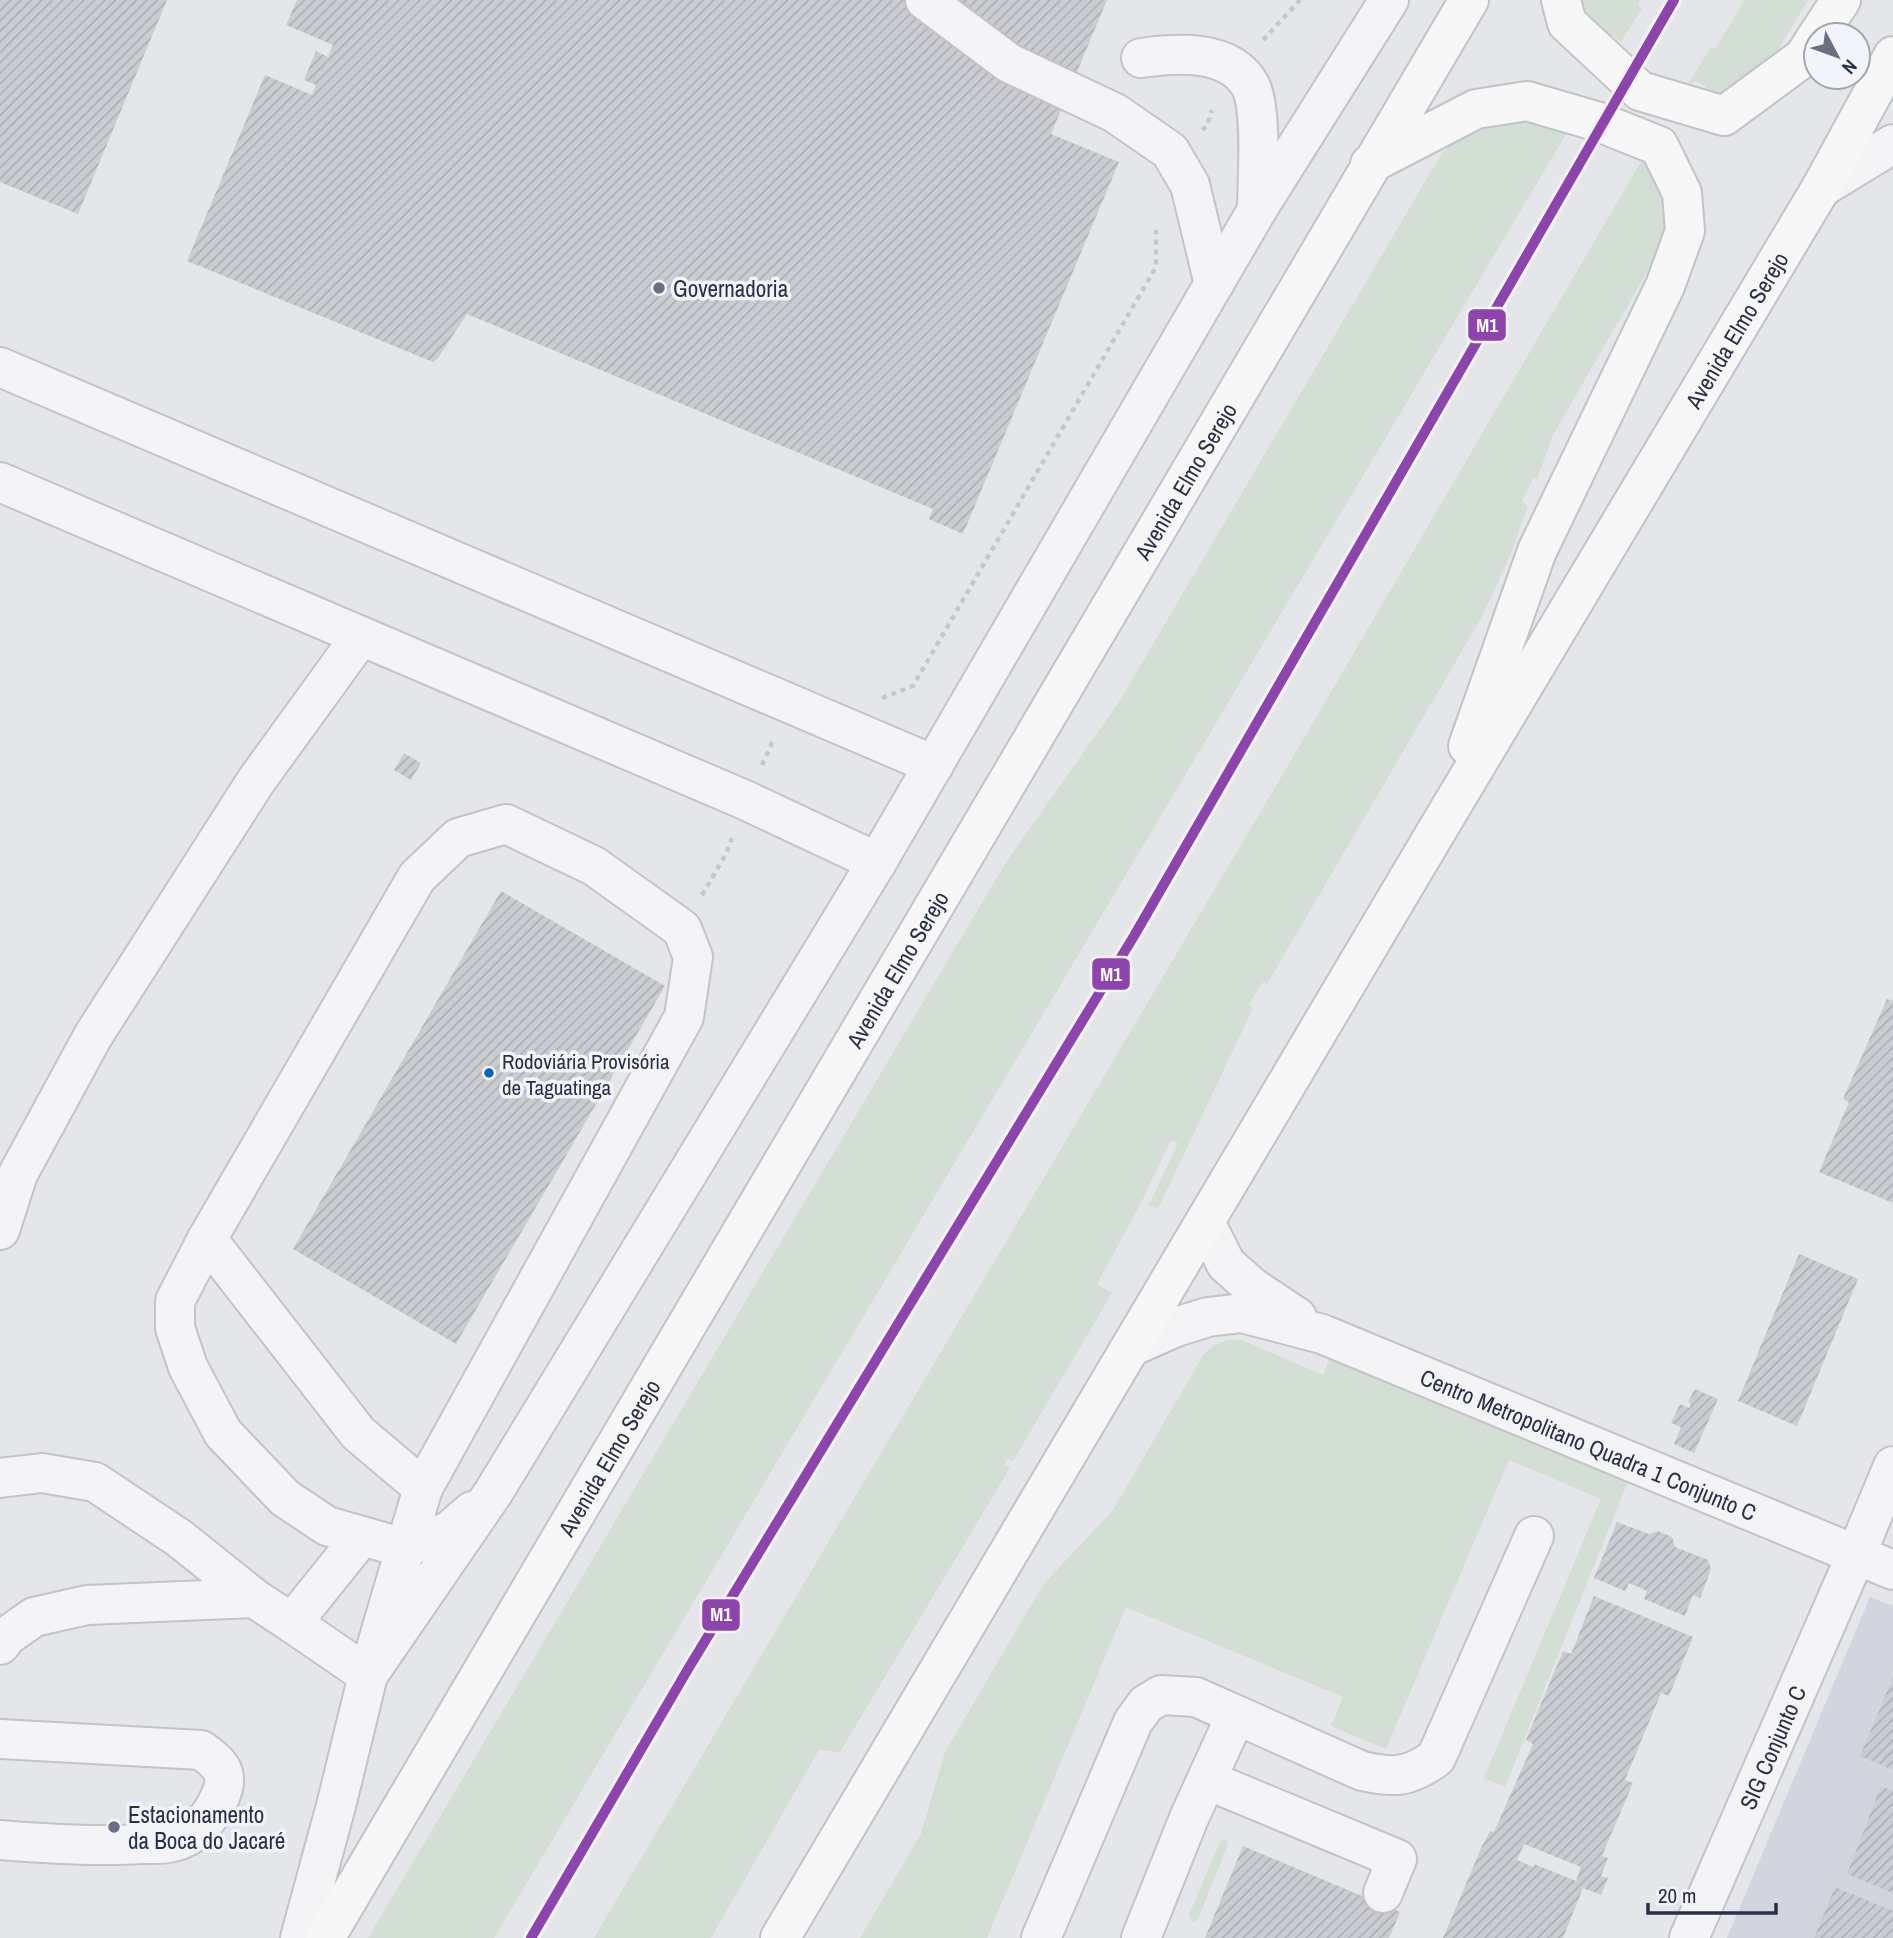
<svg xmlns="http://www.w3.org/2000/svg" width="1893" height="1938" font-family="'Archivo Narrow',sans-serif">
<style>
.built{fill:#d2d5dd}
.green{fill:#d3ded4}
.building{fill:url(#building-hatch);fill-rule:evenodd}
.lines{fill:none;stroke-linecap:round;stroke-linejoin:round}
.minor-casing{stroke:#c2c4c8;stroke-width:42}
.major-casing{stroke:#c0c3c8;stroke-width:42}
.path{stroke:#c5c7cd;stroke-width:4.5;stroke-dasharray:5 5;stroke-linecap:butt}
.minor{stroke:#f4f4f6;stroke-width:38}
.major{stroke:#f7f7f8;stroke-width:38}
.metro-1-casing{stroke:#f2f4f9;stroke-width:16}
.metro-1{stroke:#8e44ad;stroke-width:10}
.poi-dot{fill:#6a707f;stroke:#f2f4f9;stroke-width:2.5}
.bus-dot{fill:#0065bd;stroke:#f2f4f9;stroke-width:2.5}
.labels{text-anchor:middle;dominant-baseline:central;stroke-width:7;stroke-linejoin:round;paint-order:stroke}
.bus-label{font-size:21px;fill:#283046;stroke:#f2f4f9;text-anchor:start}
.poi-label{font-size:23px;fill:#283046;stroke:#f2f4f9;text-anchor:start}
.street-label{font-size:23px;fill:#283046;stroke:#f2f4f9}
.line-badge{stroke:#f2f4f9;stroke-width:2.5}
.badge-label{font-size:19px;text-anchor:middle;font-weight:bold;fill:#fff}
</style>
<defs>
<pattern id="building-hatch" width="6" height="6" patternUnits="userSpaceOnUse" patternTransform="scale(1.75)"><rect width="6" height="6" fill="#caccd1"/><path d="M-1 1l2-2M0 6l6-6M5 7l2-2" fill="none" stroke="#aeb0b5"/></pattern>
</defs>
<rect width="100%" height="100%" fill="#e4e6ea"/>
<path class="built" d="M1870,1597L1893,1606V1938H1727Z"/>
<g class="green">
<path d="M1579,0H1640L1638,5L1642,8L1621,42L1596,24Z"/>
<path d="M1745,0H1808L1770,63L1725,93L1711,94L1704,92L1706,86L1694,81L1692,84L1689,83L1711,47L1715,49Z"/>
<path d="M1485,115L1575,119L494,1938H368L1005,864L1119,702L1439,158L1465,126Z"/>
<path d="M1642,160L1652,166L1672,213L1661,248L1553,435L1537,479L1533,478L1522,502L1528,506L1511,553L1483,615L1267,984L1263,982L1249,1004L1253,1008L1158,1209L1149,1205L1178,1143L1171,1140L1140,1205L1097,1284L1112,1293L1013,1461L1007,1459L1004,1465L1010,1468L840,1752L819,1750L711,1938H594L1293,757Z"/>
<path d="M1228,1340H1242L1323,1375L1330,1356L1629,1479L1505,1787L1484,1778L1601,1499L1509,1460L1386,1749L1331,1726L1343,1697L1126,1607L987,1938H860L921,1834L945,1752L1043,1585L1113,1510L1204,1354L1213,1346Z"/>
<path d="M1221,1840H1225L1228,1842L1227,1847L1198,1919L1193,1923L1189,1915Z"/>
</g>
<g class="building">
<path d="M0,0H167L78,214L0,182Z"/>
<path d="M297,0H1107L1051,134L1119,162L963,534L929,519L933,509L467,314L438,358L433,362L187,261L265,75L312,95L316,85L304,80L316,51L328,57L333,45L286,25Z"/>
<path d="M404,753L421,763L411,780L394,770Z"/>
<path d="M501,891L665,986L456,1344L293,1249Z"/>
<path d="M1887,999L1893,1001V1203L1819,1172L1849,1102L1843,1099Z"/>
<path d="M1799,1254L1858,1279L1797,1426L1738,1401Z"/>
<path d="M1695,1389L1718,1399L1694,1453L1674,1444L1681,1427L1671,1423L1680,1404L1689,1408L1691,1404L1688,1402Z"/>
<path d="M1617,1522L1649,1534L1658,1531L1672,1537L1675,1547L1708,1560L1711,1569L1701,1596L1700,1598L1693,1595L1685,1616L1644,1599L1647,1591L1629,1583L1625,1591L1594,1578Z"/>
<path d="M1594,1596L1693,1637L1669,1696L1661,1693L1625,1780L1633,1783L1602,1856L1608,1858L1601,1876L1608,1878L1601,1895L1583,1888L1563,1938H1443L1482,1846L1490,1831L1494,1832L1533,1744L1526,1740L1555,1670L1563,1651L1571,1654ZM1524,1844L1581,1867L1576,1881L1534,1864V1867L1517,1860Z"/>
<path d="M1893,1677V1770L1860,1756Z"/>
<path d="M1881,1786L1893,1791V1893L1847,1874Z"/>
<path d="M1243,1846L1400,1912L1389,1938H1205Z"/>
<path d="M1835,1887L1893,1911V1938H1814Z"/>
</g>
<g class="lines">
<defs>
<g id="minor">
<path d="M925,0L1009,63L1115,113L1170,151L1190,185L1214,284"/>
<path d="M1141,58C1177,53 1229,49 1250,85C1263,109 1257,181 1257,210"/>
<path d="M1821,188L1893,144"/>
<path d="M0,367L934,765"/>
<path d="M0,482L745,800L877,862"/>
<path d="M1205,1222L1226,1264L1252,1287L1297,1317"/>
<path d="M0,1230L18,1174L93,1036L256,781L361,636"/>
<path d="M207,1239L358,1433L423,1488"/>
<path id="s1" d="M1131,1347L1176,1327L1208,1317L1242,1313L1322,1334L1893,1570"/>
<path d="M0,1478L42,1473L95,1482L179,1538L254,1598L292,1623L361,1537"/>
<path d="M292,1623L368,1675L423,1488L684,1017L693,957L682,929L594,866L506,824L458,838L417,877L207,1239L175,1301V1328L188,1367L223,1433L285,1498L327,1526L404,1548L449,1531L472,1511"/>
<path d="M0,1645L7,1636L34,1617L87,1605L254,1598"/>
<path d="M0,1739L201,1750C221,1764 231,1774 219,1799C211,1817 194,1838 173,1842C163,1845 151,1844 141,1844C93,1847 47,1844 0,1840"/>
<path d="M1207,1780L1397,1859L1383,1893"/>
<path d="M300,1938L337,1802L368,1675L493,1493L877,862L1257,210L1389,0"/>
<path d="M1041,1938L1133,1722L1146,1704L1161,1695L1196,1697L1362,1771C1394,1778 1408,1778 1436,1758L1534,1536"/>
<path d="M1141,1938L1189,1818L1236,1715"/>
<path id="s2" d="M1689,1938L1856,1555L1893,1466"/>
</g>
<g id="major">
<path d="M1561,0L1567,23L1640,91L1724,116L1804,57L1816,38"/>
<path d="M1818,35L1841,0"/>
<path d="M1370,164L1476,109L1527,101L1599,122L1659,146L1682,193L1685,231L1665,286L1537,551L1468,746"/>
<path id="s3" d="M325,1938L1469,0"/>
<path id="s4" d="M780,1938L1439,827L1821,188L1893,56"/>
</g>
</defs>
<use href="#minor" class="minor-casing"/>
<use href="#major" class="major-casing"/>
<g class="path">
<path d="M1263,40L1300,0"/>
<path d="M1202,130L1207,126L1212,110"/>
<path d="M882,698L913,686L1156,267V230"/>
<path d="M762,765L773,741"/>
<path d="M702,895L726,854L732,838"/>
</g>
<use href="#minor" class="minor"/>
<use href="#major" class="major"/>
<defs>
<path id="metro-1" d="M531,1938L688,1669L1134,936L1674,0"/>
</defs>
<use href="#metro-1" class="metro-1-casing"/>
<use href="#metro-1" class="metro-1"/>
</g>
<g class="poi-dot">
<circle cx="659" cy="288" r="7"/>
<circle cx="114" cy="1827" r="7"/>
</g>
<circle class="bus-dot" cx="489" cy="1073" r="6"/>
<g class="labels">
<g class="bus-label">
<text x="502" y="1061">Rodoviária Provisória<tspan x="502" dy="26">de Taguatinga</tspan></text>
</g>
<g class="poi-label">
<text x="673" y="288">Governadoria</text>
<text x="128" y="1814">Estacionamento<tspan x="128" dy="26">da Boca do Jacaré</tspan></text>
</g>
<g class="street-label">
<text stroke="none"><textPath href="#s4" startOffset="1871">Avenida Elmo Serejo</textPath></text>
<text stroke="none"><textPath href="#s3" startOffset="1692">Avenida Elmo Serejo</textPath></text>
<text stroke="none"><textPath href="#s3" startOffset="1125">Avenida Elmo Serejo</textPath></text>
<text stroke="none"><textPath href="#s1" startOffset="488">Centro Metropolitano Quadra 1 Conjunto C</textPath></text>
<text stroke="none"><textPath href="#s3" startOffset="558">Avenida Elmo Serejo</textPath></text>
<text stroke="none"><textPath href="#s2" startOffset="208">SIG Conjunto C</textPath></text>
</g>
</g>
<g class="line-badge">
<rect x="1467" y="308" width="40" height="34" rx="7" fill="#8e44ad"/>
<rect x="1091" y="957" width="40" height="34" rx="7" fill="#8e44ad"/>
<rect x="701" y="1598" width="40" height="34" rx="7" fill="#8e44ad"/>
</g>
<g class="badge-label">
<text x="1487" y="332">M1</text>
<text x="1111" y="981">M1</text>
<text x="721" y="1621">M1</text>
</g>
<g transform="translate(1837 56) rotate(131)"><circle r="33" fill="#f2f4f9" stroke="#a1a6b1" stroke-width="2"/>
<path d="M0-5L12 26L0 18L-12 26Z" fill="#6a707f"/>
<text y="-10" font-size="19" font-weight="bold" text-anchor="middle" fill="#283046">N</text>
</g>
<path d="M1648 1903v10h128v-10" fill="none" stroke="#283046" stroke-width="3.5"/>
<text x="1658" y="1903" font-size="21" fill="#283046" stroke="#f2f4f9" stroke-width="5" paint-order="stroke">20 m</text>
</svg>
